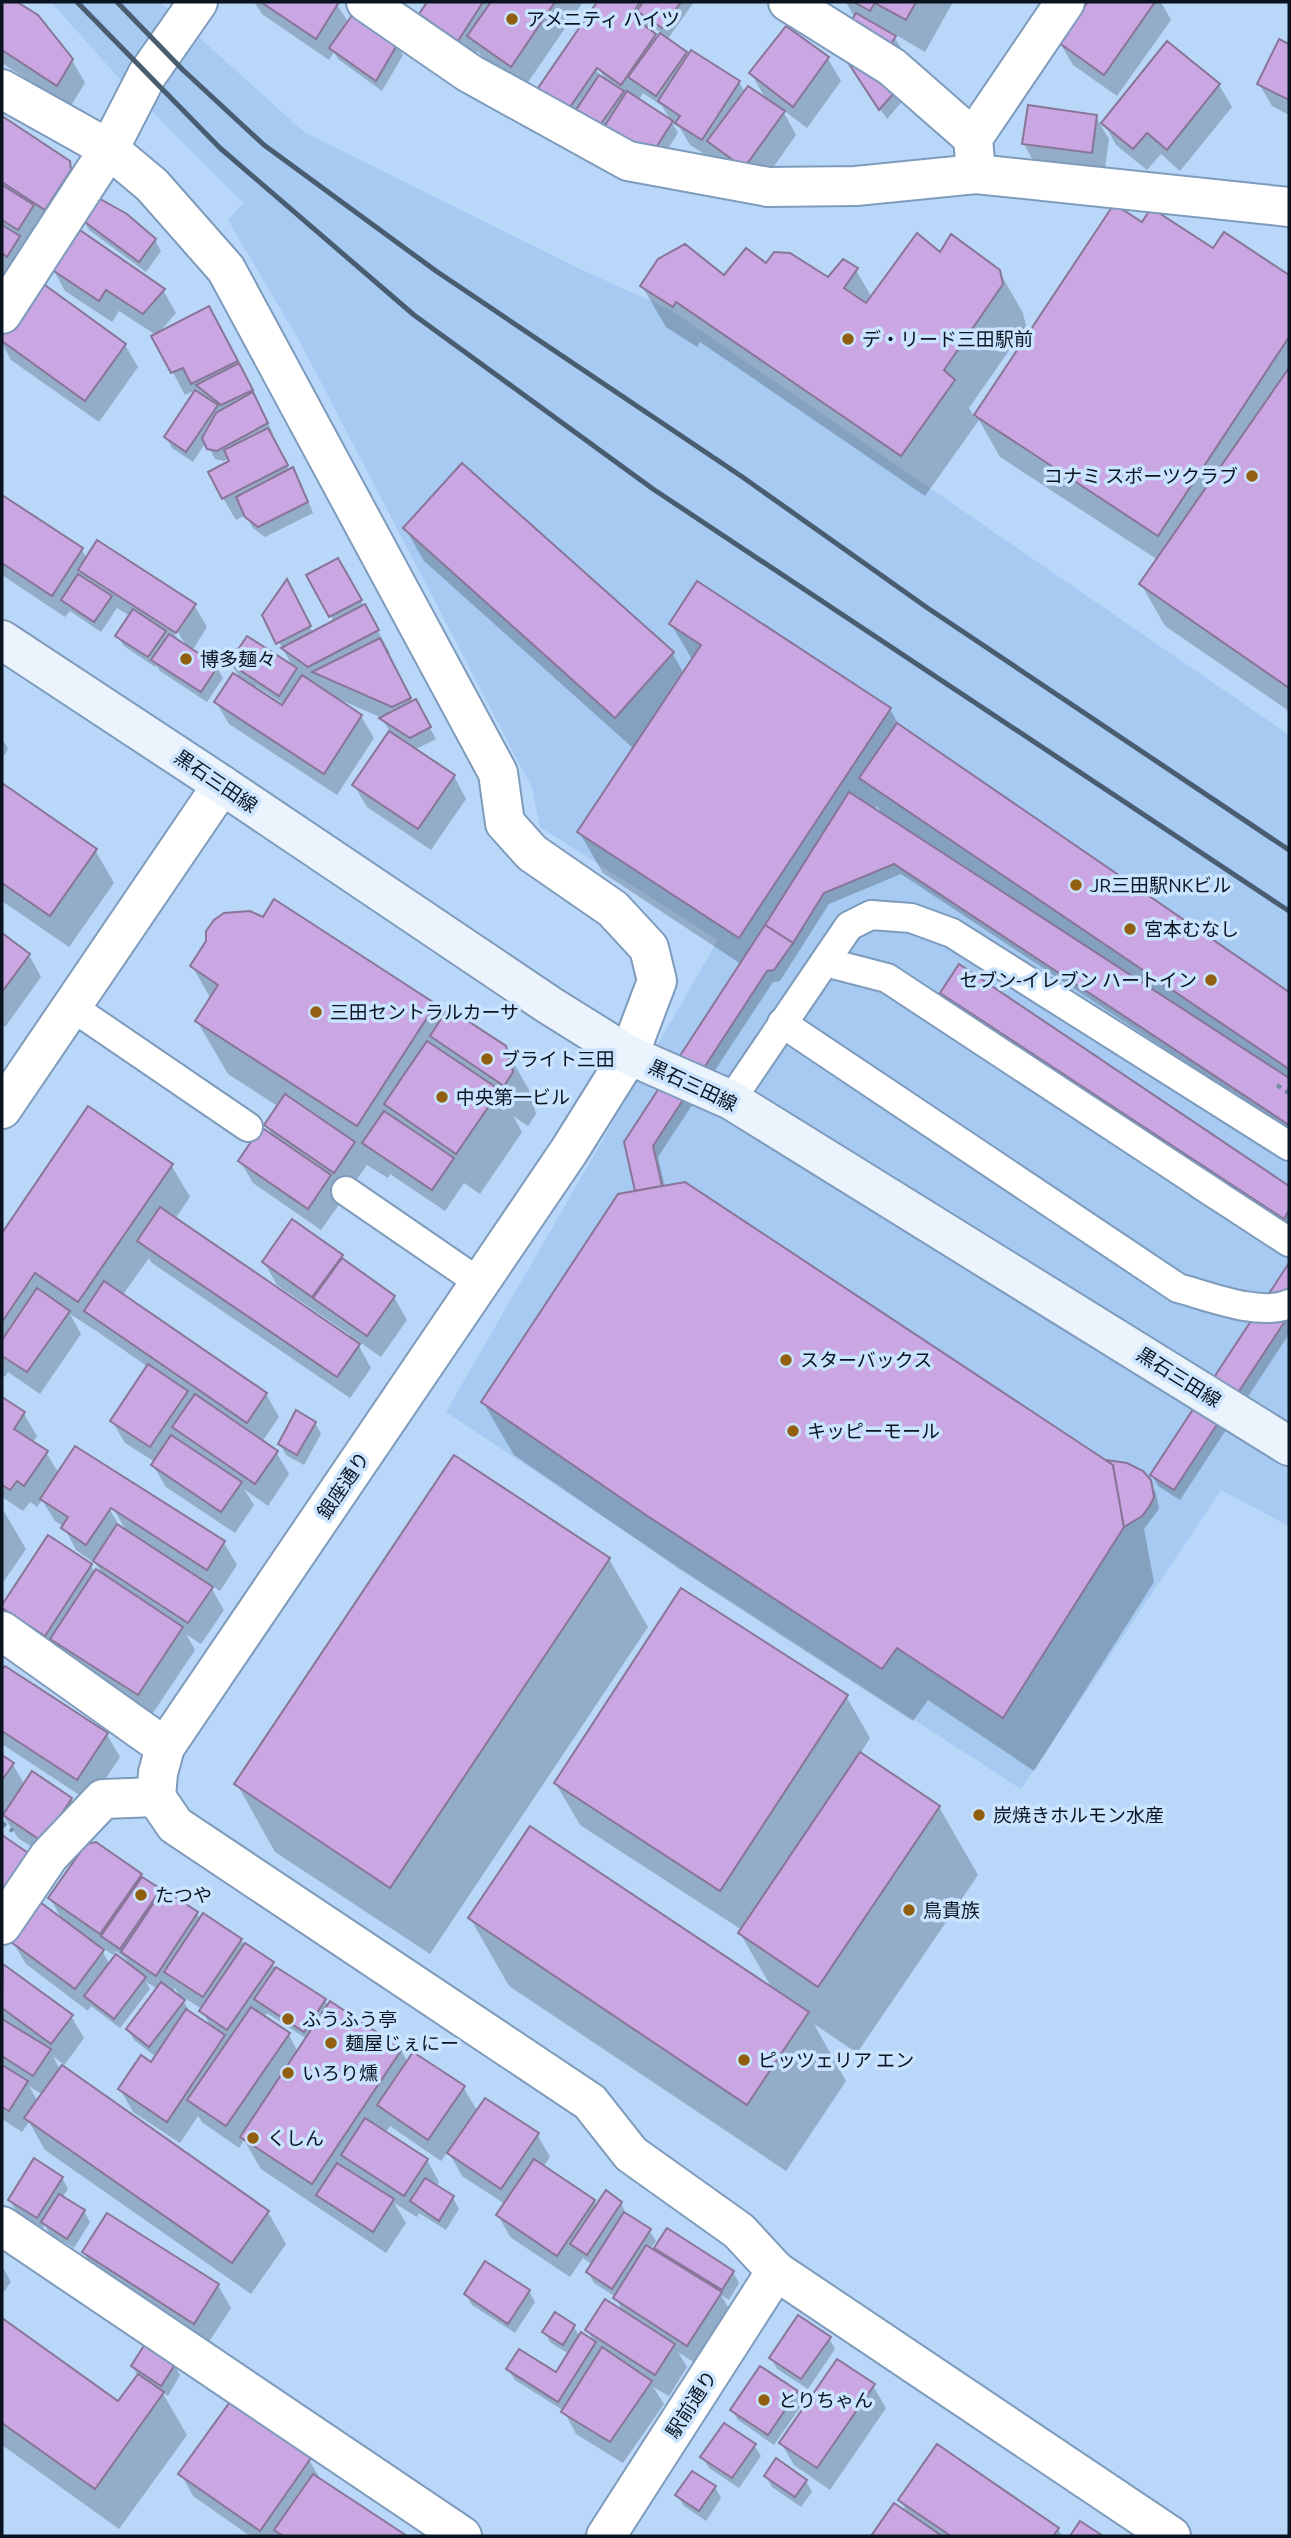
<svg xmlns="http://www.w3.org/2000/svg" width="1291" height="2538" font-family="Ubuntu,'Noto Sans JP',sans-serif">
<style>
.built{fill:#a6caf1}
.shadow{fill:#0003;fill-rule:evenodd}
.building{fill:#caa7e2;stroke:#897598;stroke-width:2}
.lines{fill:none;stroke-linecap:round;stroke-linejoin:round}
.service-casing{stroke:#7e9bbc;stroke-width:32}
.minor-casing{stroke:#7e9bbc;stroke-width:42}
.tertiary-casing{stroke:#7e9bbc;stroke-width:42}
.secondary-casing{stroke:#7e9bbc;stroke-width:42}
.path{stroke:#758da6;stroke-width:4.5;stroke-dasharray:5 5;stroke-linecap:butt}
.service{stroke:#fff;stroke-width:28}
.minor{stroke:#fff;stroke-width:38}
.tertiary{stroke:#fff;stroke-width:38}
.secondary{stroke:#ebf3fd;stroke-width:38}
.rail{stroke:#495c70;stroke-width:5}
.poi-dot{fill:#925f10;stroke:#cae3ff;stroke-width:2.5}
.labels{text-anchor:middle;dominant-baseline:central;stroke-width:7;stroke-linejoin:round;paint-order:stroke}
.poi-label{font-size:19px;fill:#091420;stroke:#cae3ff;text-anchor:start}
.street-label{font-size:19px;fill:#091420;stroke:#cae3ff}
</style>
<rect width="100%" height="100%" fill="#b8d7f9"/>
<path class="built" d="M51,2H160L304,132L582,270L671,310L1289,735V1526L1221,1490L1021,1789L685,1571L446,1412L718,940L540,827L532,788L301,344L228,220L243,203L119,78Z"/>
<g class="shadow">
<path d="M2,2H14L37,17L72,60L85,83L70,107L2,63Z"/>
<path d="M254,2H335L349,23L397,44L403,55L382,91L338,59L334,52L329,60L262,14Z"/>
<path d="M429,2H583L524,88L482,58L478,51L471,62L434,36L421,14Z"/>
<path d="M599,2H694L667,40L685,53L688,58L739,82L745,92L767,101L751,73L786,28L828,59L841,81L807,128L782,109L796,135L758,189L722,164L718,157L716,161L690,145L680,128L672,123L678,133L656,167L538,91ZM651,26L662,33L657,39L648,30ZM594,60L605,79L601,78L591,61ZM643,93L662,106L672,122L638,101Z"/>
<path d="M846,2H953L925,52L891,32L901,48L891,63L855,18Z"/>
<path d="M1090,2H1161L1171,20L1117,96L1073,65L1060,43Z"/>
<path d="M1280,41L1289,46V115L1272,106L1259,84Z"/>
<path d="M857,76L906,97L887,119Z"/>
<path d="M1219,85L1232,107L1180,171L1161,154L1147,170L1116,145L1104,123Z"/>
<path d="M1096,117L1109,139L1104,175L1036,166L1024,144Z"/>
<path d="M2,118L68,162L81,185L2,312Z"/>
<path d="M1114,207L1142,225L1213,251L1224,234L1289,277V711L1165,626L1141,584L1158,560L1000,457L979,420L925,496L700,342L697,347L666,327L642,286L725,277L766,266L828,280L856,270L872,298L941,254L999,271L1023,313L1026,326L969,408L975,418Z"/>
<path d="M83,219L155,240L161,251L146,272L89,230Z"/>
<path d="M53,269L163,290L176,313L157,335L222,330L258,401L273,434L271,436L290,471L292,469L299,480L313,513L265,537L253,528L246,515L236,520L223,498L232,462L229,458L224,461L215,459L206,442L193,462L172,448L166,437L198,389L185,395L154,337L156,335L119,311L112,322L65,291Z"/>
<path d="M2,333L125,345L138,367L99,422L11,360L2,343Z"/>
<path d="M2,497L82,550L87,559L194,605L207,627L192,651L217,668L223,678L207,702L160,671L156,665L155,667L124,646L117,636L130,616L117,608L101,632L70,611L65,617L2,575ZM174,625L185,644H180L171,627Z"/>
<path d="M405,528L673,654L684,674L693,661L671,624L890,709L900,727L1289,994V1131L901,874L829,904L780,981L773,982L658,1157L665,1187L1112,1467L1110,1462L1149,1481L1156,1493L1159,1509L1144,1529L1154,1582L1034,1771L928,1700L913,1721L678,1568L514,1455L483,1402L637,1192L626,1142L741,964L603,873L579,832L634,749L424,561ZM877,806L884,817L874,811Z"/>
<path d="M338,560L390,653L388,654L413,703L415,701L436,739L414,750L454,776L466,799L431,850L367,807L354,785L390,731L380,717L341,700L340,702L361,716L374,738L337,795L229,724L216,702L241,680L231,663L294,669L264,615L292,592L313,633L334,622L309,576ZM256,686L285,705L282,708L254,689Z"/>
<path d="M2,738L8,749L2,759Z"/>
<path d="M2,786L95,850L114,883L69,947L2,901Z"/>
<path d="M2,935L29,955L41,977L5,1027L2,1025Z"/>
<path d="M192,966L435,1005L443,1020L505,1048L529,1090L536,1114L528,1126L513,1116L522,1132L480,1194L464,1183L445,1211L390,1174L388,1178L367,1165L321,1230L253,1183L240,1161L274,1138L266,1125L279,1107L228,1074L197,1021L211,999Z"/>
<path d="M959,966L1289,1188V1228L948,1003L942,993Z"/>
<path d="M88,1109L171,1165L190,1197L175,1219L348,1338L350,1335L277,1285L264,1262L342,1256L346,1263L394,1297L407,1320L381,1357L355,1339L371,1368L350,1398L152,1263L149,1258L122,1296L266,1394L279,1417L262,1442L276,1452L289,1474L268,1506L244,1489L254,1505L235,1533L166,1487L153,1465L155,1462L125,1443L112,1421L148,1367L98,1332L70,1314L81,1334L40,1394L8,1372L5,1377L2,1375V1236Z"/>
<path d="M1289,1266V1334L1180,1500L1158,1486L1152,1475Z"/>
<path d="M2,1399L24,1414L37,1436L32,1443L46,1452L59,1474L75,1448L224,1543L237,1565L220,1591L209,1584L224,1610L201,1644L186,1634L195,1650L151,1716L15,1629L3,1607L91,1565L95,1573L104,1576L96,1564L76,1550L64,1527L55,1521L42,1500L37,1507L30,1502L23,1511L2,1497ZM108,1499L125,1529H121L105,1501Z"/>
<path d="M315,1423L321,1434L304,1465L286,1455L280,1444Z"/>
<path d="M2,1508L26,1549L2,1584Z"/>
<path d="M609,1559L648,1627L430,1954L275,1852L237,1784Z"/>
<path d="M5,1669L107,1735L120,1757L90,1802L2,1744V1673Z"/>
<path d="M846,1696L870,1738L860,1754L939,1807L978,1875L857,2053L814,2024L846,2081L786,2171L509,1986L470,1918L773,1990L740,1933L742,1930L580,1825L556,1784Z"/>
<path d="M2,1757L13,1765L25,1785L71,1799L84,1821L56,1863L18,1838L2,1814Z"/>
<path d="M140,1875L144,1880L162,1894L197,1914L201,1920L241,1940L245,1947L325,2001L328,2006L401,2050L408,2063L463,2087L478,2112L537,2134L550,2157L543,2167L594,2201L597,2207L621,2203L627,2216L649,2230L656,2241L650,2249L661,2256L656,2248L733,2272L739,2283L729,2300L721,2295L733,2316L701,2367L678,2352L687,2367L669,2396L653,2387L664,2404L623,2463L576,2434L564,2411L515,2380L508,2369L556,2374L569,2354L551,2343L544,2332L574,2327L580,2337L595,2343L587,2330L623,2313L616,2297L594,2283L588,2272L593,2265L583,2258L570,2277L510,2237L498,2215L505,2204L462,2176L448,2151L441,2161L390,2126L385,2133L427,2160L439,2182L436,2187L453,2198L459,2209L446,2230L419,2213L417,2217L394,2203L406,2223L386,2253L261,2169L244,2140L239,2148L202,2122L198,2116L180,2143L133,2112L120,2089L151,2064L156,2057L134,2040L128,2029L158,1989L146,1982L150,1989L120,2028L91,2006L88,2011L26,1964L13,1942L64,1923L50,1898ZM99,1945L113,1955L116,1951L126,1959L132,1969L110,1965ZM175,1988L182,1999L172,1992ZM180,1995L202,2009L211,2028L190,2012ZM267,2013L307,2039L298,2052L289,2035L264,2017Z"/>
<path d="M3,1966L71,2016L84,2038L63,2067L268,2212L286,2244L251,2294L45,2150L29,2122L22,2132L2,2119ZM53,2056L64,2065L60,2070ZM29,2086L43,2095L38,2102Z"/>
<path d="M62,2178L68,2189L62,2198L84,2211L90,2222L74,2248L49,2233L45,2225L43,2228L16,2211L10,2200Z"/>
<path d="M84,2252L218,2285L231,2308L207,2345L97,2275Z"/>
<path d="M2,2266L11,2282L2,2294Z"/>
<path d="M529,2291L535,2302L515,2333L472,2305L466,2295Z"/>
<path d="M2,2321L118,2404L138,2376L133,2367L174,2364L180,2375L168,2396L162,2392L187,2435L119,2529L2,2445Z"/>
<path d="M829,2338L835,2349L808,2389L777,2369L771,2358Z"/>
<path d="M873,2386L886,2408L830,2490L794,2465L781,2443Z"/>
<path d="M797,2393L803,2403L774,2445L738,2420L732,2410Z"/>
<path d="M754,2445L761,2456L739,2488L709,2468L702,2457Z"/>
<path d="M309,2460L322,2482L404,2536H250L193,2496L181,2474Z"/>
<path d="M766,2476L806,2481L812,2492L801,2507L772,2487Z"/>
<path d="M715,2487L721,2498L706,2521L684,2506L677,2495Z"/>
<path d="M900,2500L1058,2529L1062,2536H873L895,2505L909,2516Z"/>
</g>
<g class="building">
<path d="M2,2H17L38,15L73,59L57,86L2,50Z"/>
<path d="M261,2H339L316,39Z"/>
<path d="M427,2H483L458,41L419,14Z"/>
<path d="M491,2H555L511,67L467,36Z"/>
<path d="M597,2H640L631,16L656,34L621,85L597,68L568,110L536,91Z"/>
<path d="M643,2H681L662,28L637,11Z"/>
<path d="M854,2H916L906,20L875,3L870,11Z"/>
<path d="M1088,2H1155L1104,75L1058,42Z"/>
<path d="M856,13L896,36L885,53L846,29Z"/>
<path d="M353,14L398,43L376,81L329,48Z"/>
<path d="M786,26L829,57L793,107L749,73Z"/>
<path d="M660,33L687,52L656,96L628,77Z"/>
<path d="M1279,39L1289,44V100L1257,84Z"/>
<path d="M1167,41L1220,84L1167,150L1147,133L1133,149L1101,123Z"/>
<path d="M691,50L740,81L702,140L675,123L680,116L658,101Z"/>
<path d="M856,52L901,85L879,110L849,64Z"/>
<path d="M599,75L624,91L598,128L574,113Z"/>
<path d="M748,86L785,111L744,168L707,141Z"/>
<path d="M627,91L673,121L650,157L604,127Z"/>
<path d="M1028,105L1097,115L1092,153L1022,144Z"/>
<path d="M2,116L70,161L71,170L45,210L2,182Z"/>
<path d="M2,185L34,205L18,230L2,220Z"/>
<path d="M95,196L127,214L156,239L139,262L81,219Z"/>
<path d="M1114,204L1142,222L1151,208L1213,248L1224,232L1289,275V337L1158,536L974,415Z"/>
<path d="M2,225L20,236L7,257L2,253Z"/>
<path d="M77,228L165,289L143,314L106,290L99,301L51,269Z"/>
<path d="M917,233L940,252L951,234L1000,270L1003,284L944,370L955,380L901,456L676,302L673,307L640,286L658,259L685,244L724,275L746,248L766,263L774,252L790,253L828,277L843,259L858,268L844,288L866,303Z"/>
<path d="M38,280L126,344L85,401L2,341V330Z"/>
<path d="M209,306L238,361L191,384L183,368L171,373L151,336Z"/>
<path d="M239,363L253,390L221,405L196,385Z"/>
<path d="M1289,368V688L1139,584Z"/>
<path d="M195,390L218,405L186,452L164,437Z"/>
<path d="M253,392L268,423L217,451L207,449L202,438L216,413Z"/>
<path d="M268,428L288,465L222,499L208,472L229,461L224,450Z"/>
<path d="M462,463L674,652L615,718L403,528Z"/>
<path d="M293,467L308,502L258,527L245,517L236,497Z"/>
<path d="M2,495L83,548L52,596L2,563Z"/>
<path d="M97,540L196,604L176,633L78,570Z"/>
<path d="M338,558L362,600L329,617L306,575Z"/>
<path d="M78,574L112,596L94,622L61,600Z"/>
<path d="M287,579L311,626L276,644L262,615Z"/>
<path d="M697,581L891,708L739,938L577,832L701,645L669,624Z"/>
<path d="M365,604L379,630L308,667L281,648Z"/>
<path d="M133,609L166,631L148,657L115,636Z"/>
<path d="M169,634L218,666L201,692L151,660Z"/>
<path d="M247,636L297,668L279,696L229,663Z"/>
<path d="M380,638L411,698L392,707L312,672Z"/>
<path d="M233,673L282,705L302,675L362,715L324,774L214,702Z"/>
<path d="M416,699L431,727L410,738L379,718Z"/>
<path d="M897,723L1289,992V1069L859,778Z"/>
<path d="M389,731L455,775L418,829L352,785Z"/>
<path d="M2,783L97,849L50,916L2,883Z"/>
<path d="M849,792L1289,1078V1125L894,864L824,893L793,943L765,925Z"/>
<path d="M274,899L436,1004L357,1126L195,1021L218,985L190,966L206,941V931L214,920L224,913L250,911L263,917Z"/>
<path d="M765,925L793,943L774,970L767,971L653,1146L662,1186L635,1191L624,1142Z"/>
<path d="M2,933L30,954L2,992Z"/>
<path d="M959,964L1289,1186V1210L1284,1219L940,993Z"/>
<path d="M448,1008L506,1046L513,1072L504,1086L430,1036Z"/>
<path d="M427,1041L500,1090L456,1154L384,1104Z"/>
<path d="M285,1094L355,1142L334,1173L264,1125Z"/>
<path d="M88,1106L173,1164L78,1302L35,1273L2,1322V1233Z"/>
<path d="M384,1111L454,1158L432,1190L362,1143Z"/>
<path d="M261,1127L331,1175L308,1209L238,1161Z"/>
<path d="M685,1182L1113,1465L1124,1527L1003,1718L897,1648L882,1669L646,1515L481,1402L618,1194Z"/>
<path d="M160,1207L360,1344L337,1377L137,1241Z"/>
<path d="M292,1219L343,1255L312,1297L262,1262Z"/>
<path d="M342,1258L395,1296L367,1336L313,1298Z"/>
<path d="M1289,1263V1315L1174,1490L1150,1475Z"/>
<path d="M104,1281L267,1393L247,1423L84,1311Z"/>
<path d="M37,1288L70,1311L27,1372L2,1356V1340Z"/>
<path d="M148,1364L188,1391L150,1447L110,1421Z"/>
<path d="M195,1394L278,1451L255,1484L172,1427Z"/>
<path d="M2,1397L25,1412L14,1429L48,1451L24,1486L17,1481L10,1490L2,1485Z"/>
<path d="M296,1410L316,1422L297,1455L278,1444Z"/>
<path d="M171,1435L242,1482L221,1512L151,1465Z"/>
<path d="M75,1446L225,1541L207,1570L111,1508L86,1545L61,1528L68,1517L40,1499Z"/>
<path d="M454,1455L610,1558L390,1888L234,1784Z"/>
<path d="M1106,1460L1127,1463L1143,1471L1151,1480L1154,1497L1149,1507L1142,1516L1124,1527L1113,1465Z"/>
<path d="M117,1524L213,1587L188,1623L93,1561Z"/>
<path d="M48,1535L92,1564L45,1636L2,1608V1605Z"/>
<path d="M96,1569L183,1627L138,1695L50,1639Z"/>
<path d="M681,1588L848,1695L720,1891L554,1783Z"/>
<path d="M5,1666L108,1733L77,1780L2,1731V1670Z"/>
<path d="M860,1752L940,1806L818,1987L738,1933Z"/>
<path d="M2,1755L14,1763L2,1780Z"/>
<path d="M32,1771L72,1798L43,1842L3,1815Z"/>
<path d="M530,1826L809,2012L747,2105L468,1918Z"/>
<path d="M2,1835L31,1855L2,1894Z"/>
<path d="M96,1842L142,1874L100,1934L48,1898L86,1844Z"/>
<path d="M142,1877L161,1889L120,1949L101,1936Z"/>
<path d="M163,1889L198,1912L156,1976L121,1952Z"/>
<path d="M40,1902L104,1950L75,1989L11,1942Z"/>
<path d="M203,1913L242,1939L203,1997L164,1972Z"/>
<path d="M245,1943L274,1962L227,2030L199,2011Z"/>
<path d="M116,1954L146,1977L114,2019L84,1996Z"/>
<path d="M3,1964L73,2015L51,2044L2,2008Z"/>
<path d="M276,1967L326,1999L304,2032L254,1999Z"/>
<path d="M161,1982L185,2000L149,2047L126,2029Z"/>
<path d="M330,2001L402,2049L312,2184L240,2137Z"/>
<path d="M251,2007L290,2033L226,2126L187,2100Z"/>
<path d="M186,2009L225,2035L167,2122L118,2089L141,2055L151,2062Z"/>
<path d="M2,2019L51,2049L33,2076L2,2056Z"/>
<path d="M413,2052L465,2086L428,2140L377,2105Z"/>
<path d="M2,2065L28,2081L9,2111L2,2107Z"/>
<path d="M62,2065L269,2211L232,2263L24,2118Z"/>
<path d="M485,2098L539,2133L501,2189L447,2153Z"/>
<path d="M365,2118L428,2159L404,2196L341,2155Z"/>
<path d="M34,2158L63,2177L37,2218L8,2200Z"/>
<path d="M534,2159L595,2200L557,2256L496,2215Z"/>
<path d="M337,2163L394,2199L373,2232L316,2195Z"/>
<path d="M425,2178L454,2196L439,2221L410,2201Z"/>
<path d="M606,2190L622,2202L587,2255L570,2244Z"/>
<path d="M59,2194L85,2210L67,2239L41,2222Z"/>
<path d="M624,2212L651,2229L612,2289L586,2272Z"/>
<path d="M107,2213L219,2284L194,2324L82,2252Z"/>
<path d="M667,2228L734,2271L722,2290L654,2248Z"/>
<path d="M646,2245L722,2292L687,2346L613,2298Z"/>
<path d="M485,2261L530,2290L508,2324L464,2294Z"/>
<path d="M605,2299L675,2344L655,2375L585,2330Z"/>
<path d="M555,2312L575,2325L563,2345L542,2332Z"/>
<path d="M798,2315L831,2337L801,2379L769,2358Z"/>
<path d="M2,2318L118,2401L138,2374L164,2392L95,2489L2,2423Z"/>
<path d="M581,2332L596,2342L558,2402L506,2369L519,2349L556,2372Z"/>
<path d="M145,2344L176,2363L161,2386L131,2366Z"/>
<path d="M602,2347L652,2381L610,2442L561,2412Z"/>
<path d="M837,2359L875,2384L817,2468L779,2443Z"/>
<path d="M760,2366L798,2391L768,2435L730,2410Z"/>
<path d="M230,2402L311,2458L260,2531L178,2474Z"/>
<path d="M724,2423L756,2444L732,2478L700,2457Z"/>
<path d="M937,2444L1059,2528L1053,2536H951L898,2500Z"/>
<path d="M776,2458L807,2480L795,2497L764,2476Z"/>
<path d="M692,2471L716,2486L699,2511L675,2495Z"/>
<path d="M313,2474L407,2536H283L274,2530Z"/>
<path d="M894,2503L942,2536H871Z"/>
<path d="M1080,2521L1103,2536H1070Z"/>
</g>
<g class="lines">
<defs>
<g id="service">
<path d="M825,962L887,978L1217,1195"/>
<path d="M72,1007L248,1127"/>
<path d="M782,1023L1178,1288C1208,1296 1260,1317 1289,1304"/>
<path d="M731,1100L849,926L871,915L911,918L952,933L1289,1146"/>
<path d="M1200,1184L1289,1242"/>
<path d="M346,1191L480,1283"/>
</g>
<g id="minor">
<path d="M366,2L469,73L628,161L768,187L856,186L976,174L1289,207"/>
<path d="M788,2L892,67L973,138"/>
<path d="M2,89L109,149L152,185L226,269L498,773L505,823L532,853L613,909L649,948L657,981L629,1055"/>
<path d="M975,162L973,138L1065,2"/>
<path d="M2,314L109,149L147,75L198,2"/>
<path d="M2,1631L165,1747"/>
<path d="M2,1925L49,1856L103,1799L156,1797"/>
<path d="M2,2226L462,2536"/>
<path d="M776,2271L1171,2536"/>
</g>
<g id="tertiary">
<path d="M2,1109L222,785"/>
<path d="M606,2536L776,2271L739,2231L631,2154L590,2102L175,1825L156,1797L158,1773L165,1747L569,1151L629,1055"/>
</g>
<path id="secondary" d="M2,640L222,785L549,1005L629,1055L731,1100L1289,1446"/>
</defs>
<use href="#service" class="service-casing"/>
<use href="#minor" class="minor-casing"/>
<use href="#tertiary" class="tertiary-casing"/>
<use href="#secondary" class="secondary-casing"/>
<g class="path">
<path d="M1277,1085L1289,1093"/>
<path d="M2,1823L13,1831"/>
</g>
<use href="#service" class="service"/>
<use href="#minor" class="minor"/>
<use href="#tertiary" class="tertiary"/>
<use href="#secondary" class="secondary"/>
<g class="rail">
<path d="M77,2L220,148L414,315L653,489L1289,911"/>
<path d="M117,2L183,70L264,145L436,271L741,476L929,609L1289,850"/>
</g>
</g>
<g class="poi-dot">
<circle cx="512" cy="19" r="7"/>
<circle cx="848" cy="339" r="7"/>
<circle cx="1252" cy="476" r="7"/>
<circle cx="186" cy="659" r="7"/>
<circle cx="1076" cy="885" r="7"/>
<circle cx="1130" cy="929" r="7"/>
<circle cx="1211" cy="980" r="7"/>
<circle cx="316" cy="1012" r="7"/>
<circle cx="487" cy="1059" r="7"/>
<circle cx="442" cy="1097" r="7"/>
<circle cx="786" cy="1360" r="7"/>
<circle cx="793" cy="1431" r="7"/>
<circle cx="979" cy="1815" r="7"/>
<circle cx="141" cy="1895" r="7"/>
<circle cx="909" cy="1910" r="7"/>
<circle cx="288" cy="2019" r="7"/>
<circle cx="331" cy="2043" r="7"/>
<circle cx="744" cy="2060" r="7"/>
<circle cx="288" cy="2073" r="7"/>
<circle cx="253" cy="2138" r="7"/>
<circle cx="764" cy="2400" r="7"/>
</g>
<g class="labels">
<g class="poi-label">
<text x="526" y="19">アメニティ ハイツ</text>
<text x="862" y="339">デ・リード三田駅前</text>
<text x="1238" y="476" text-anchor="end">コナミ スポーツクラブ</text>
<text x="200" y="659">博多麺々</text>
<text x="1090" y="885">JR三田駅NKビル</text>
<text x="1144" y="929">宮本むなし</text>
<text x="1197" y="980" text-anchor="end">セブン-イレブン ハートイン</text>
<text x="330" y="1012">三田セントラルカーサ</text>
<text x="501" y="1059">ブライト三田</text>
<text x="456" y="1097">中央第一ビル</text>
<text x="800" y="1360">スターバックス</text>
<text x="807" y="1431">キッピーモール</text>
<text x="993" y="1815">炭焼きホルモン水産</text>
<text x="155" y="1895">たつや</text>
<text x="923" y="1910">鳥貴族</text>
<text x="302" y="2019">ふうふう亭</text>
<text x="345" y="2043">麺屋じぇにー</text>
<text x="758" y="2060">ピッツェリア エン</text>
<text x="302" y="2073">いろり燻</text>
<text x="267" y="2138">くしん</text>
<text x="778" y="2400">とりちゃん</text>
</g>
<g class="street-label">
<text transform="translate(216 781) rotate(34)">黒石三田線</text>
<text transform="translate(693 1085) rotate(25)">黒石三田線</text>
<text transform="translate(1179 1377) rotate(32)">黒石三田線</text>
<text transform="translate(343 1485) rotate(-56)">銀座通り</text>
<text transform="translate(691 2404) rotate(-57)">駅前通り</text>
</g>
</g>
<rect width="1291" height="2538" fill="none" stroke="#091420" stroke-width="7"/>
</svg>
